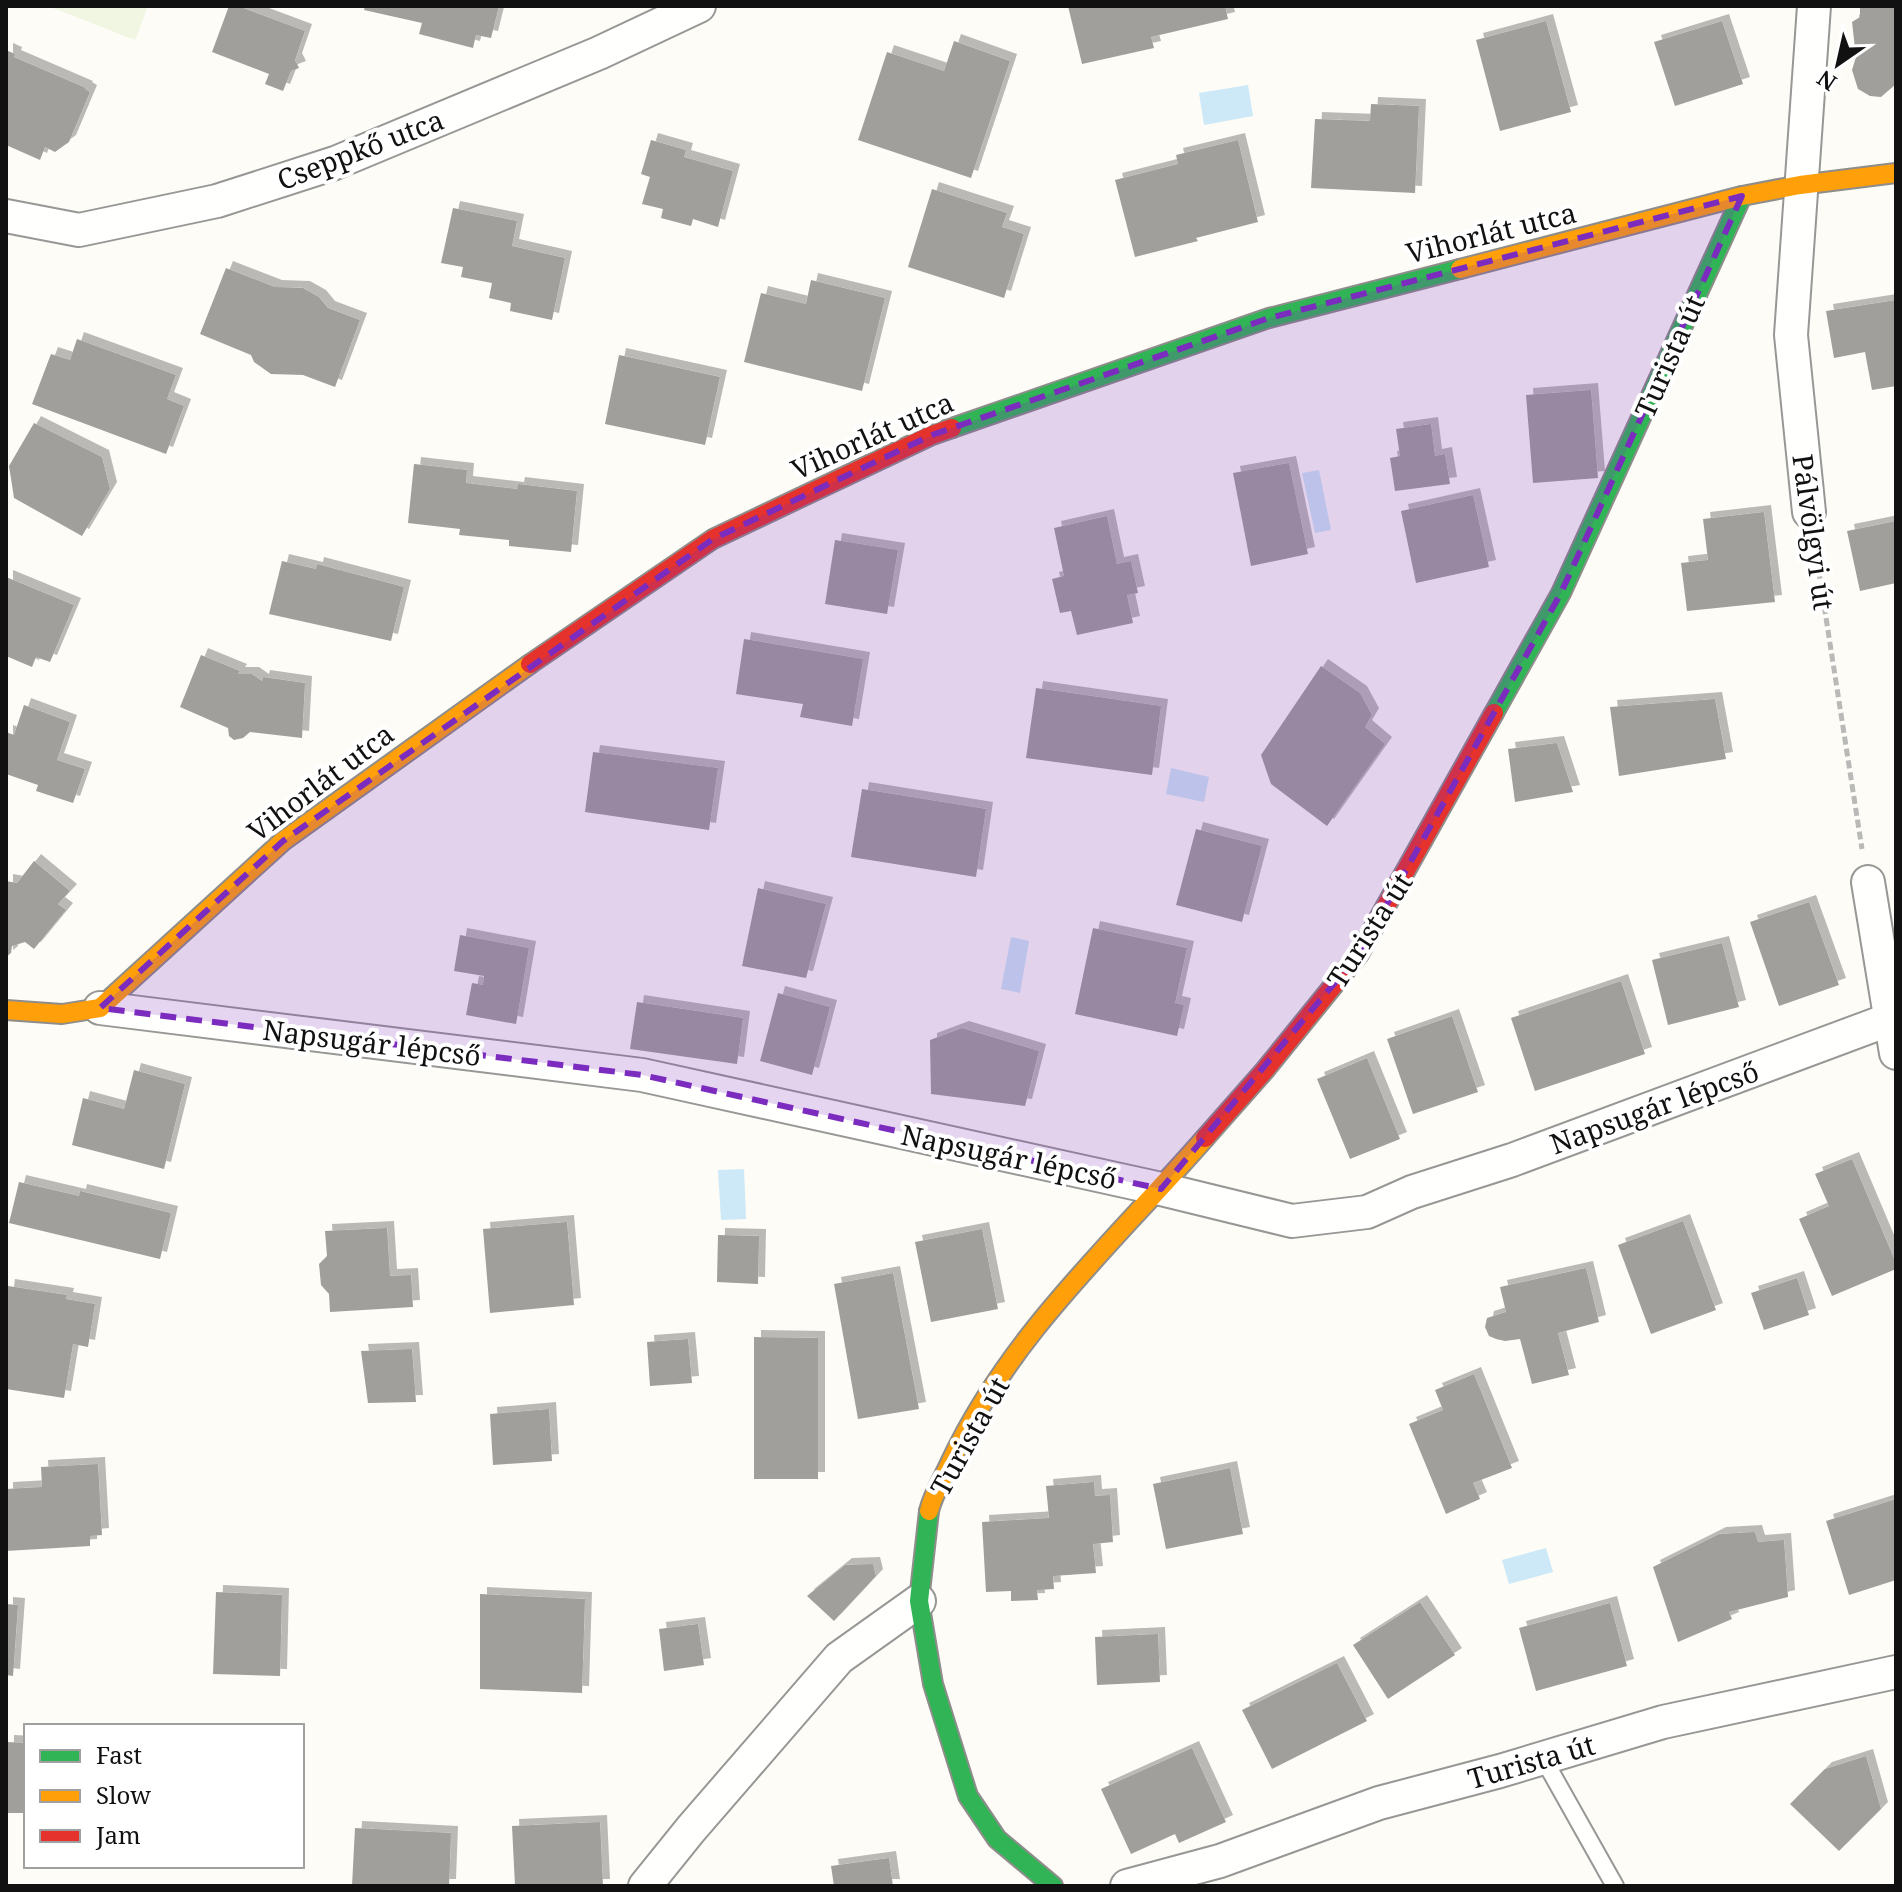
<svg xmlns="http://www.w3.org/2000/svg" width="1902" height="1892" font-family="'Noto Serif',serif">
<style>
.pitch{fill:#f0f6e1}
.water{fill:#cde8f7}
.building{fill:#a19f9c;filter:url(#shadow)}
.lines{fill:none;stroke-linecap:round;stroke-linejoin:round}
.lane-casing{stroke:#979795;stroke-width:20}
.street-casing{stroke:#979795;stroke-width:36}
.fast-casing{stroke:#8e8d8b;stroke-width:22}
.slow-casing{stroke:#8e8d8b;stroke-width:22}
.jam-casing{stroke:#8e8d8b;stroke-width:22}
.path{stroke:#b9b9b8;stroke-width:5;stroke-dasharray:8 4;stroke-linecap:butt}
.lane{stroke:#fffffe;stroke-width:16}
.street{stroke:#fffffe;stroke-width:32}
.fast{stroke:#30b455;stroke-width:18}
.slow{stroke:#ff9f0a;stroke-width:18}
.jam{stroke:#e5322d;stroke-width:18}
.marked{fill:#7b2cbf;fill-opacity:0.2;stroke:#7b2cbf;stroke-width:6;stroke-dasharray:16 10;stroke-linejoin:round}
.labels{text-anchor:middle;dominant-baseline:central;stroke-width:8;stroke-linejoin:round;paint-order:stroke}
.street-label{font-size:28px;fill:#111;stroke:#fff}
</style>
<defs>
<filter id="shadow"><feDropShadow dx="7" dy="-7" stdDeviation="0" flood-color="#0004"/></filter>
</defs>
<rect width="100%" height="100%" fill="#fdfcf7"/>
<path class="pitch" d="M48,6H148L135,40Z"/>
<g class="water">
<path d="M1248,85L1253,116L1204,125L1199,93Z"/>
<path d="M1319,470L1331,530L1315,533L1302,473Z"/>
<path d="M1171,768L1209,777L1204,802L1166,794Z"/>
<path d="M1011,937L1029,941L1020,993L1001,989Z"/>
<path d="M744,1169L746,1219L721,1220L718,1170Z"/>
<path d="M1546,1548L1553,1572L1509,1584L1502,1560Z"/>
</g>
<g class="building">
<path d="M229,6H238L305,31L295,60L299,68L291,71L283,91L265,84L269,74L212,52Z"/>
<path d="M365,6H499L491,38L476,35L473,48L419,34L422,23L364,10Z"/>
<path d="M1068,6H1225L1228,19L1151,37L1154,48L1082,64Z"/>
<path d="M1860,6H1896V84L1881,97L1870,96L1858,89L1852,70L1856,57L1852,22L1860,17Z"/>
<path d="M1546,21L1571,112L1500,131L1476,40Z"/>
<path d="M1722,21L1743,84L1675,106L1654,42Z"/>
<path d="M954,41L1010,61L971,178L858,140L887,52L944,71Z"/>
<path d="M6,50L15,54L14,57L86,88L85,89L90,92L69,142L55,152L45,147L40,160L6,145Z"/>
<path d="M1371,104L1419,106L1415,193L1311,188L1315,119L1370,121Z"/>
<path d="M651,140L686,150L684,157L733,171L718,227L693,219L691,226L661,218L663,209L642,204L650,177L641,174Z"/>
<path d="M1238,140L1258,222L1196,238L1198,241L1135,257L1115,180L1178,164L1176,155Z"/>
<path d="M932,189L1007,213L1002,227L1024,234L1004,298L908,267Z"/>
<path d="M453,208L517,221L512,246L565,258L552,320L510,311L511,303L489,298L492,283L461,277L463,267L441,263Z"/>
<path d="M226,268L275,287L303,288L319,297L328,308L360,320L335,387L303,375L271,374L254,362L251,355L200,334Z"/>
<path d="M811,280L885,298L862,391L744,362L761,293L806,304Z"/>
<path d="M1896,300V386L1872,390L1865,352L1834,358L1826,311Z"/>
<path d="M77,339L176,375L167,399L184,406L166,454L32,404L51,354L70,360Z"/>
<path d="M619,355L720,377L705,445L605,424Z"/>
<path d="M1591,390L1598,478L1533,483L1526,395Z"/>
<path d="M34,423L102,457L110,489L82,536L14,498L9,466Z"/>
<path d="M1431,424L1435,456L1445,454L1450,484L1395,491L1390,458L1400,456L1396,429Z"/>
<path d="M1289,463L1308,554L1251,566L1233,473Z"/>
<path d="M414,464L467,470L466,483L517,489L518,484L577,491L571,552L509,546V540L459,535L460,529L408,523Z"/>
<path d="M1473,495L1489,567L1416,583L1401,511Z"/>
<path d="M1764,512L1775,602L1687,611L1681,563L1708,560L1703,519Z"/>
<path d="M1107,516L1117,564L1131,561L1138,593L1127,595L1133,623L1077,635L1071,611L1060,613L1052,579L1064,576L1054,528Z"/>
<path d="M1896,521V583L1860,591L1847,531Z"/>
<path d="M835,540L898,550L887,614L825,604Z"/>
<path d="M282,561L316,569L317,564L404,587L391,641L269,614Z"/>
<path d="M6,577L74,605L50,662L36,657L32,667L6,656Z"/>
<path d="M744,639L863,659L852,726L800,717L803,704L736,694Z"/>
<path d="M201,655L240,671L238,674H252L262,681L263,677L305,683L302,738L250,732L243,738L234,740L229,736L228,728L180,707Z"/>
<path d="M1321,666L1360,693L1372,715L1365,727L1385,744L1327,826L1271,784L1261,755Z"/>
<path d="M1036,688L1161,706L1152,775L1026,758Z"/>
<path d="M1715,699L1726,759L1619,776L1610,707Z"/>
<path d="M24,705L70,722L57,760L85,769L73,803L36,791L38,785L6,774V732L14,735Z"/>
<path d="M1557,743L1573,792L1515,802L1508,749Z"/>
<path d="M593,752L718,768L709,830L585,812Z"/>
<path d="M862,789L986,809L976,877L851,857Z"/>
<path d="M1196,829L1262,846L1242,922L1176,905Z"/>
<path d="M34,861L70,891L58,904L66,910L34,949L25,942L12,946L11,953L6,957V881L17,883Z"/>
<path d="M758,888L826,904L806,978L742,966Z"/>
<path d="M1809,902L1839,985L1779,1006L1750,922Z"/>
<path d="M1093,928L1187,948L1175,1003L1184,1005L1177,1036L1075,1014Z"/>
<path d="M460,935L529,948L516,1024L466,1015L472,983L483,985L484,976L454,971Z"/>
<path d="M1722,943L1739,1007L1668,1025L1652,960Z"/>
<path d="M1621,981L1645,1054L1535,1091L1511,1018Z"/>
<path d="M778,993L830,1007L812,1075L760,1061Z"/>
<path d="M637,1002L743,1018L737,1064L630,1049Z"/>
<path d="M1452,1016L1478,1092L1413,1114L1387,1039Z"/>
<path d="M962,1028L1039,1051L1025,1106L931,1094L930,1040Z"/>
<path d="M1367,1058L1400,1139L1350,1159L1317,1079Z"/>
<path d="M134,1070L185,1084L164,1169L72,1145L83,1098L124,1109Z"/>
<path d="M1852,1159L1896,1263V1269L1832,1296L1799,1219L1829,1206L1815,1174Z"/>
<path d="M19,1182L79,1196L80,1191L171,1213L160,1259L9,1223Z"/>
<path d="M1683,1221L1716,1310L1651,1334L1618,1245Z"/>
<path d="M567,1222L574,1305L490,1313L483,1229Z"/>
<path d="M387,1228L390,1276L411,1275L413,1307L330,1312L329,1294L321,1285L319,1264L327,1256L325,1231Z"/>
<path d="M982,1229L998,1309L931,1322L915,1242Z"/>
<path d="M718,1235L759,1236L758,1284L717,1282Z"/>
<path d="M1586,1268L1599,1322L1558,1333L1569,1375L1532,1384L1520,1339L1505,1341L1496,1339L1489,1336L1485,1327L1487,1318L1506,1312L1500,1287Z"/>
<path d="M893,1273L919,1409L858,1419L834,1284Z"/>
<path d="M1797,1278L1809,1315L1764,1330L1751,1293Z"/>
<path d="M8,1286L67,1295L66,1299L95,1304L88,1347L73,1344L64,1398L6,1389V1301Z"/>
<path d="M754,1337L818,1338V1479H754Z"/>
<path d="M688,1339L692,1383L650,1386L647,1342Z"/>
<path d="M412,1349L416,1402L368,1403L361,1351Z"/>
<path d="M1474,1374L1512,1468L1473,1483L1480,1499L1446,1514L1409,1424L1443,1410L1435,1390Z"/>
<path d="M549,1409L552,1461L493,1465L490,1414Z"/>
<path d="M98,1464L102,1535L90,1536V1546L6,1551V1489L42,1487L41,1467Z"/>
<path d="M1230,1468L1243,1534L1166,1549L1153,1484Z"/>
<path d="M1094,1482L1095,1496L1110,1495L1113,1542L1093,1544L1096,1573L1053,1576L1054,1589L1037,1590L1038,1600L1011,1601V1591L986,1592L982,1522L1049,1518L1046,1486Z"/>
<path d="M1896,1499V1580L1849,1595L1826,1521Z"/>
<path d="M1755,1532L1758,1542L1784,1540L1788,1597L1729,1612L1732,1619L1678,1642L1653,1567L1719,1534Z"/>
<path d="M873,1564L876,1576L834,1621L807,1596L845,1565Z"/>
<path d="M216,1592L282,1595L280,1676L213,1674Z"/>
<path d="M480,1594L585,1599L582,1693L480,1689Z"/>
<path d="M1420,1602L1455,1655L1388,1699L1353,1645Z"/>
<path d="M1610,1603L1627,1666L1536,1691L1519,1628Z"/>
<path d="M6,1604L18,1605L13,1676L6,1675Z"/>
<path d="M698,1624L704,1665L664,1671L659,1629Z"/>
<path d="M1158,1634L1160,1682L1097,1685L1095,1637Z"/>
<path d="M1337,1663L1367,1721L1272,1769L1242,1710Z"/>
<path d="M7,1742L26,1743V1813H6Z"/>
<path d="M1192,1748L1226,1822L1179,1843L1175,1834L1131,1854L1101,1789Z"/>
<path d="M1866,1756L1881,1809L1839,1851L1790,1804L1825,1769Z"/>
<path d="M600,1822L603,1886H515L512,1826Z"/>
<path d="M355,1828L451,1833L449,1886H352Z"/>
<path d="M889,1858L893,1886H834L831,1866Z"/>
</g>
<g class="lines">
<defs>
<path id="lane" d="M1543,1758L1615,1886"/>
<g id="street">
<path d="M6,216L79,230L217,201L335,163L599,53L699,6"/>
<path d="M1809,512L1791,335L1814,6"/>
<path d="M1868,882L1896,1053"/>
<path d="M100,1008L642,1075L1161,1189L1292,1221L1367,1212L1412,1192L1512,1160L1896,1017"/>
<path d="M645,1886L691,1829L839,1658L919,1601"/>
<path d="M1127,1886L1220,1861L1379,1803L1500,1771L1663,1722L1896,1672"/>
</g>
<g id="fast">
<path d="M952,428L1269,318L1460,269"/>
<path d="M1494,713L1561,593L1742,196"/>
<path d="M929,1511L919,1601L933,1684L968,1796L997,1839L1053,1886"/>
</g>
<g id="slow">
<path d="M1460,269L1742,196L1800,185L1896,173"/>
<path d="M6,1010L62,1014L100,1008L283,841L530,664"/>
<path d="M929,1511C933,1494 944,1477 951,1461C1010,1335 1115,1241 1205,1138"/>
</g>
<g id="jam">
<path d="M530,664L713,539L932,435L952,428"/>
<path d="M1205,1138L1265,1070L1359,954L1494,713"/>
</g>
</defs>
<use href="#lane" class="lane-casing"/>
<use href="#street" class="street-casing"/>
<use href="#fast" class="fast-casing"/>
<use href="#slow" class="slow-casing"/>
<use href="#jam" class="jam-casing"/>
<path class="path" d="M1815,547L1862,849"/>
<use href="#lane" class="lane"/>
<use href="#street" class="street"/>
<use href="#fast" class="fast"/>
<use href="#slow" class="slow"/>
<use href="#jam" class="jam"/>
</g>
<path class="marked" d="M1742,196L1561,593L1359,954L1161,1189L642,1075L100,1008L283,841L713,539L932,435L1269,318Z"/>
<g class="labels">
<g class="street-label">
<text transform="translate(360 149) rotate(-21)">Cseppkő utca</text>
<text transform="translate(1491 232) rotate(-14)">Vihorlát utca</text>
<text transform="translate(1669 356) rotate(-66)">Turista út</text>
<text transform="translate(872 435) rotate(-24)">Vihorlát utca</text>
<text transform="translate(1814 532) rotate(82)">Pálvölgyi út</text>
<text transform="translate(320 782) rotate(-37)">Vihorlát utca</text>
<text transform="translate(1369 930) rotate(-57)">Turista út</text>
<text transform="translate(372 1042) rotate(7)">Napsugár lépcső</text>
<text transform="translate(1654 1107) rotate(-20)">Napsugár lépcső</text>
<text transform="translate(1009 1156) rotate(12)">Napsugár lépcső</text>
<text transform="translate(969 1436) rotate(-61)">Turista út</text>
<text transform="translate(1531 1761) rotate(-16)">Turista út</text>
</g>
</g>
<rect width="1902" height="1892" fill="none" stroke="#111111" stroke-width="16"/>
<rect x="24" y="1724" width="280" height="144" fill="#ffffff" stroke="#a0a0a0" stroke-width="2"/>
<rect x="40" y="1750" width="40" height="12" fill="#30b455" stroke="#a0a0a0" stroke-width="2"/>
<text x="96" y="1764" font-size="24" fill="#111111">Fast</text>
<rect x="40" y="1790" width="40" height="12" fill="#ff9f0a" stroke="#a0a0a0" stroke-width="2"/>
<text x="96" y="1804" font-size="24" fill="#111111">Slow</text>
<rect x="40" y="1830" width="40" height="12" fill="#e5322d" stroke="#a0a0a0" stroke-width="2"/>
<text x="96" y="1844" font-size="24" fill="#111111">Jam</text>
<g transform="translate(1838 64) rotate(214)" stroke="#ffffff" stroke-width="6" paint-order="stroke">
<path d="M0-6L14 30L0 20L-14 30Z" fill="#111111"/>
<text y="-12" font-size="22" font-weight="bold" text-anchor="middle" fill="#111111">N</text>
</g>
</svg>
